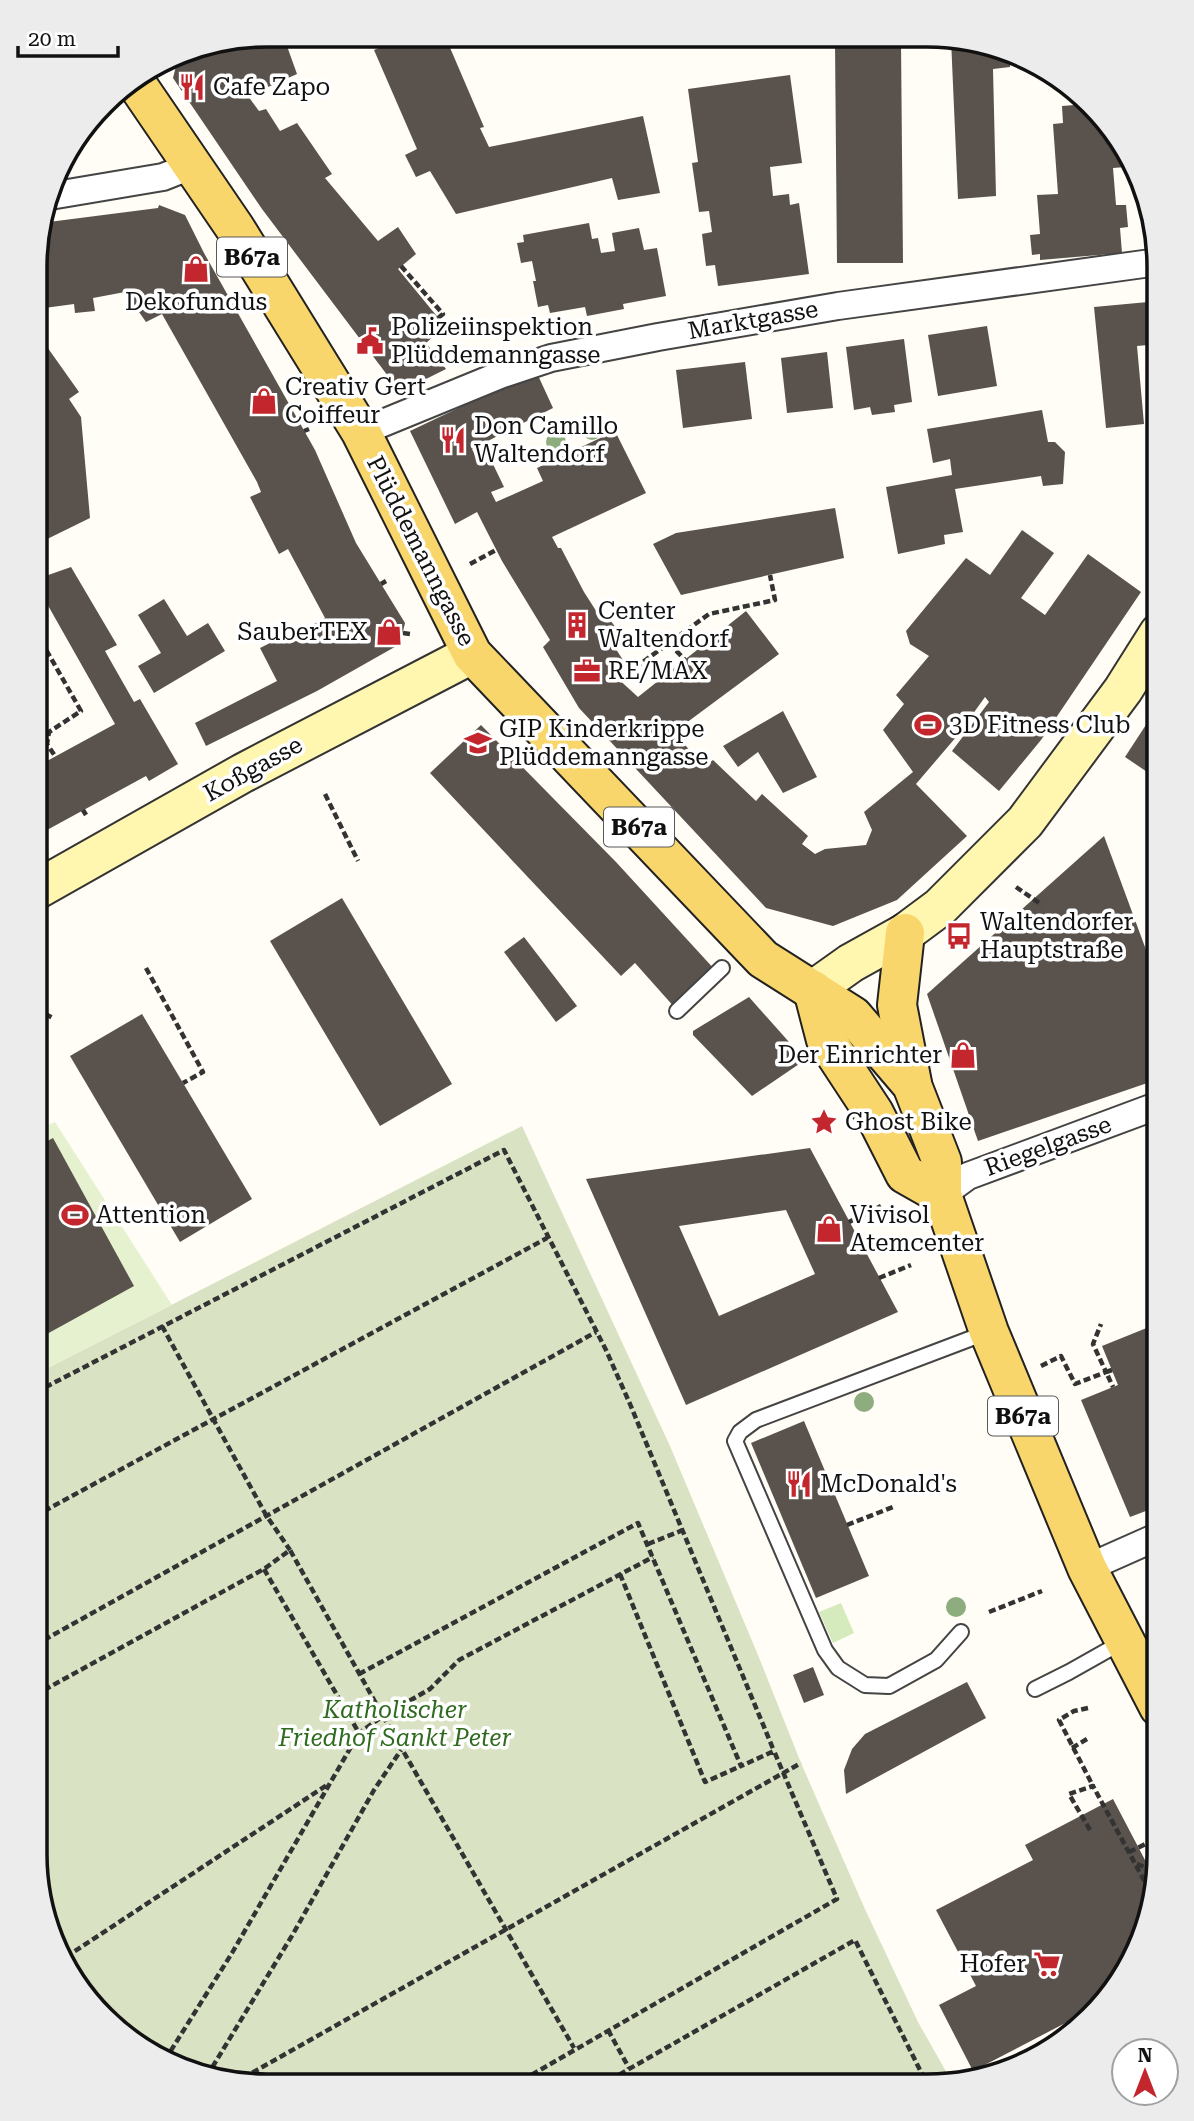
<svg xmlns="http://www.w3.org/2000/svg" width="1194" height="2121" font-family="'Roboto Serif',serif">
<style>
.green{fill:#d5ebbd}
.cemetery{fill:#d9e3c4}
.pitch{fill:#e6f2cf}
.building{fill:#5a524d;fill-rule:evenodd}
.lines{fill:none;stroke-linecap:round;stroke-linejoin:round}
.lane-casing{stroke:#444;stroke-width:18}
.street-casing{stroke:#444;stroke-width:30}
.secondary-casing{stroke:#333;stroke-width:42}
.primary-casing{stroke:#222;stroke-width:42}
.path{stroke:#333;stroke-width:4.5;stroke-dasharray:7 3.5;stroke-linecap:butt}
.lane{stroke:#fff;stroke-width:14}
.street{stroke:#fff;stroke-width:26}
.secondary{stroke:#fff6b0;stroke-width:38}
.primary{stroke:#f9d66b;stroke-width:38}
.tree{fill:#8dad7f}
.labels{text-anchor:middle;dominant-baseline:central;stroke-width:7;stroke-linejoin:round;paint-order:stroke}
.shield{fill:#fff;stroke:#585858;stroke-width:2}
.shield-label{font-size:23px;font-weight:bold;fill:#111}
.poi-label{font-size:24px;fill:#111;stroke:#fff;text-anchor:start}
.street-label{font-size:24px;fill:#111;stroke:#fff}
.park-label{font-size:24px;font-style:italic;fill:#2f6b1f;stroke:#fff}
.rim{fill:none;stroke:#111;stroke-width:3.5}
</style>
<rect width="100%" height="100%" fill="#fffdf5"/>
<path class="green" d="M841,1603L854,1633L833,1643L819,1612Z"/>
<path class="cemetery" d="M522,1126L670,1446L758,1655L801,1763L864,1907L918,2022L952,2082L927,2086L236,2084L178,2068L114,2029L47,1929L35,1854L36,1374Z"/>
<path class="pitch" d="M36,1105L48,1125L55,1122L172,1305L36,1374Z"/>
<g class="building">
<path d="M267,35H283L297,74L248,96L259,111L266,109L280,131L297,123L332,174L325,178L378,241L398,227L416,254L398,269L445,326L426,343L446,369L400,392L262,209L173,78L176,66L224,44Z"/>
<path d="M408,36H445L484,127L480,128L489,147L643,116L660,193L618,200L612,178L456,214L430,171L416,177L405,155L417,149L374,50Z"/>
<path d="M951,39H972L1010,58V67L993,69L996,196L958,199Z"/>
<path d="M835,42H901L903,263H837Z"/>
<path d="M790,75L802,163L770,167L773,196L789,194L790,205L799,203L809,274L718,286L715,265L706,266L702,234L712,232L709,211L699,212L692,163L698,162L688,89Z"/>
<path d="M1087,104L1125,161L1126,167L1113,168L1116,205H1126L1128,227L1120,228L1122,253L1040,260V254L1032,255L1030,235L1040,234L1037,195L1058,194L1053,124L1063,123L1062,106Z"/>
<path d="M159,205L185,215L204,253L315,450L356,543L405,623L400,644L317,691L206,746L195,723L277,681L260,648L284,636L285,640L325,618L288,549L279,554L250,497L261,492L257,482L162,314L146,322L125,292L93,298L95,311L75,313L74,304L37,309V237L41,223L158,208Z"/>
<path d="M589,223L592,239L598,238L601,253L615,251L612,233L639,228L644,250L657,248L666,296L623,304L624,309L587,316L585,307L550,313L548,305L538,307L533,281H536L532,261L521,263L517,243L524,242L523,235Z"/>
<path d="M1159,301V344L1137,346L1144,424L1106,428L1094,307Z"/>
<path d="M987,326L997,386L938,396L928,335Z"/>
<path d="M904,339L912,402L894,405L895,412L872,415L870,407L854,410L846,347Z"/>
<path d="M45,344L79,392L69,399L81,417L90,518L37,544V350Z"/>
<path d="M827,352L833,408L787,413L781,358Z"/>
<path d="M745,362L752,419L683,428L676,370Z"/>
<path d="M536,371L553,408L472,449L480,465L491,460L504,487L491,492L496,502L543,481L537,468L615,431L646,493L552,537L558,548H561L584,592L600,617L605,613L616,628L607,635L628,668L615,676L638,697L746,611L779,654L674,732L704,767L713,760L756,801L762,794L808,836L802,844L815,854L825,849L866,845L872,830L864,812L913,772L883,730L904,704L896,695L929,656L910,644L906,631L966,558L990,575L1022,530L1054,553L1021,598L1045,615L1088,554L1141,592L1041,740L999,791L952,751L989,702L985,697L957,736L916,784L967,836L897,900L833,926L766,908L579,708L543,647L550,640L502,561L477,512L455,524L410,431Z"/>
<path d="M1042,410L1048,442H1055L1065,452L1063,484L1043,486L1041,476L955,489L963,532L944,535L945,544L898,554L886,487L952,475L950,459L933,463L927,429Z"/>
<path d="M835,508L844,558L681,595L653,544L676,533Z"/>
<path d="M71,567L117,645L105,651L134,702L140,699L178,764L149,781L146,776L36,836V767L115,724L37,586V579Z"/>
<path d="M164,599L187,636L208,623L225,651L154,693L138,666L161,653L138,615Z"/>
<path d="M783,711L817,777L783,793L758,752L738,767L723,746Z"/>
<path d="M1153,714L1159,718V780L1125,757Z"/>
<path d="M481,725L616,862L716,971L676,1009L635,963L621,976L430,773Z"/>
<path d="M1104,836L1159,985V1079L978,1141L927,994Z"/>
<path d="M342,898L452,1084L380,1126L270,941Z"/>
<path d="M524,937L577,1006L556,1022L504,952Z"/>
<path d="M749,997L805,1060L752,1096L693,1035V1031Z"/>
<path d="M142,1014L252,1199L180,1242L70,1056Z"/>
<path d="M53,1138L134,1286L36,1340V1147Z"/>
<path d="M810,1148L898,1312L686,1405L586,1179ZM786,1210L815,1274L719,1316L679,1226Z"/>
<path d="M1159,1323V1506L1130,1517L1081,1400L1118,1385L1102,1346Z"/>
<path d="M804,1421L869,1576L816,1598L751,1443Z"/>
<path d="M813,1667L824,1695L804,1703L793,1675Z"/>
<path d="M967,1682L986,1718L846,1794L844,1770L852,1749L865,1734Z"/>
<path d="M1113,1799L1156,1881L1141,1942L1111,1995L1102,2004L973,2071L939,2005L976,1986L936,1910L1033,1860L1025,1845Z"/>
</g>
<g class="lines">
<defs>
<g id="lane">
<path d="M677,1011L722,968"/>
<path d="M961,1632L936,1660L889,1686L865,1685L838,1668L825,1650L735,1441L740,1432L756,1420L988,1332"/>
<path d="M1035,1689L1069,1672L1124,1641"/>
</g>
<g id="street">
<path d="M50,196L163,177L191,166"/>
<path d="M361,432L500,375L551,358L658,337L838,306L1158,262"/>
<path d="M942,1195L968,1176L1159,1105"/>
<path d="M1087,1568L1159,1536"/>
</g>
<g id="secondary">
<path d="M36,890L243,773L472,654"/>
<path d="M813,990L851,963L905,933L940,907L1025,822L1123,690L1159,633"/>
</g>
<g id="primary">
<path d="M134,80L235,228L361,432L472,654L763,959L853,1016L912,1085L942,1162V1195L989,1332L1087,1568L1159,1707"/>
<path d="M905,933L897,1005L912,1083"/>
<path d="M813,990L826,1040L874,1113L905,1174L942,1195"/>
</g>
</defs>
<use href="#lane" class="lane-casing"/>
<use href="#street" class="street-casing"/>
<use href="#secondary" class="secondary-casing"/>
<use href="#primary" class="primary-casing"/>
<g class="path">
<path d="M401,266L443,314L438,318"/>
<path d="M361,350L366,347"/>
<path d="M291,407L295,405"/>
<path d="M304,431L309,429"/>
<path d="M470,564L496,550"/>
<path d="M381,584L386,581"/>
<path d="M36,632L81,711L49,732L47,744L55,756"/>
<path d="M403,633L410,634"/>
<path d="M669,643L685,660"/>
<path d="M618,680L709,614L775,600L770,575"/>
<path d="M325,794L358,861"/>
<path d="M83,810L86,815"/>
<path d="M1016,887L1042,905"/>
<path d="M146,968L203,1072L183,1083"/>
<path d="M36,1009L53,1018"/>
<path d="M849,1222L881,1206"/>
<path d="M879,1278L911,1265"/>
<path d="M162,1326L266,1515L290,1550"/>
<path d="M1041,1366L1061,1356L1075,1384L1106,1372L1093,1344L1101,1324"/>
<path d="M1112,1370L1106,1372L1113,1387"/>
<path d="M36,1392L504,1150L606,1350L630,1404L774,1751"/>
<path d="M35,1516L547,1238"/>
<path d="M847,1525L893,1507"/>
<path d="M648,1544L683,1530"/>
<path d="M264,1569L359,1733"/>
<path d="M620,1574L705,1782L741,1766"/>
<path d="M989,1612L1042,1591"/>
<path d="M35,1645L596,1332"/>
<path d="M359,1674L638,1523L741,1766L774,1751L837,1899L514,2085"/>
<path d="M35,1695L264,1569L290,1550L383,1716L430,1689L459,1660L653,1557"/>
<path d="M1088,1708L1074,1711L1059,1720L1093,1786"/>
<path d="M1072,1748L1087,1739"/>
<path d="M1090,1830L1069,1794L1093,1786L1152,1895"/>
<path d="M1129,1852L1158,1838"/>
<path d="M1137,1864L1158,1872"/>
<path d="M66,1957L327,1785"/>
<path d="M608,2030L629,2068"/>
<path d="M165,2060L232,1953L359,1733L383,1716L574,2048"/>
<path d="M207,2076L293,1934L374,1790L401,1750"/>
<path d="M234,2083L801,1763"/>
<path d="M601,2085L855,1940L928,2086"/>
</g>
<use href="#lane" class="lane"/>
<use href="#street" class="street"/>
<use href="#secondary" class="secondary"/>
<use href="#primary" class="primary"/>
</g>
<g class="tree">
<circle cx="592" cy="430" r="10"/>
<circle cx="556" cy="442" r="10"/>
<circle cx="864" cy="1402" r="10"/>
<circle cx="956" cy="1607" r="10"/>
</g>
<defs>
<symbol id="restaurant-bare" viewBox="-9 -9 18 18"><path d="M-5-6h1v4h1v-4h1v4h1v-4h1v5L-1.5 .5V6h-2V.5L-5-1ZM5-6V6H3V1.5H1.5Q1.5-4 5-6Z" fill="#c4262e" stroke="#fff" stroke-width="2.5" paint-order="stroke"/></symbol>
<symbol id="shop-bare" viewBox="-9 -9 18 18"><path d="M-5-2.5h2.3a2.7 3.5 0 0 1 5.4 0H5L5.5 6h-11ZM-1.5-2.5h3a1.5 2.3 0 0 0-3 0Z" fill="#c4262e" stroke="#fff" stroke-width="2.5" paint-order="stroke"/></symbol>
<symbol id="civic-bare" viewBox="-9 -9 18 18"><path d="M-.6-6.5H3V-4.5H.6V-3L4-1V1h2V6H-6V1h2V-1L-.6-3ZM-1.2 2.5V6h2.4V2.5Z" fill="#c4262e" stroke="#fff" stroke-width="2.5" paint-order="stroke"/></symbol>
<symbol id="building-bare" viewBox="-9 -9 18 18"><path d="M-4-6H4V6H1V3H-1V6H-4ZM-2.5-4.3h1.7v1.8h-1.7ZM.8-4.3h1.7v1.8H.8ZM-2.5-1h1.7V.8h-1.7ZM.8-1h1.7V.8H.8Z" fill="#c4262e" stroke="#fff" stroke-width="2.5" paint-order="stroke"/></symbol>
<symbol id="office-bare" viewBox="-9 -9 18 18"><path d="M-6-3h4V-5.5h4V-3h4V5H-6ZM-1-4.5V-3h2v-1.5ZM-6 0V1H6V0Z" fill="#c4262e" stroke="#fff" stroke-width="2.5" paint-order="stroke"/></symbol>
<symbol id="stadium-bare" viewBox="-9 -9 18 18"><path d="M0-5a6.5 5 0 1 0 0 10a6.5 5 0 1 0 0-10ZM-3.5-1.8h7v3.6h-7Z" fill="#c4262e" stroke="#fff" stroke-width="2.5" paint-order="stroke"/></symbol>
<symbol id="school-bare" viewBox="-9 -9 18 18"><path d="M0-5L7-2L0 1L-7-2ZM-4 1L0 2.5L4 1V4Q0 6-4 4Z" fill="#c4262e" stroke="#fff" stroke-width="2.5" paint-order="stroke"/></symbol>
<symbol id="bus-bare" viewBox="-9 -9 18 18"><path d="M-5-6H5V4H4V6H2V4H-2V6H-4V4H-5ZM-3.5-4V0h7V-4ZM-3.5 1.2v1.5H-2V1.2ZM2 1.2v1.5H3.5V1.2Z" fill="#c4262e" stroke="#fff" stroke-width="2.5" paint-order="stroke"/></symbol>
<symbol id="sight-bare" viewBox="-9 -9 18 18"><path d="M0-6L1.8-2.2L6-1.7L2.9 1.2L3.7 5.4L0 3.3L-3.7 5.4L-2.9 1.2L-6-1.7L-1.8-2.2Z" fill="#c4262e" stroke="#fff" stroke-width="2.5" paint-order="stroke"/></symbol>
<symbol id="supermarket-bare" viewBox="-9 -9 18 18"><path d="M-6-5.5h2.5l.6 2H6L4.5 2H-2.5L-4.4-4H-6ZM-1.5 3.2a1.3 1.3 0 1 0 .1 0ZM3 3.2a1.3 1.3 0 1 0 .1 0Z" fill="#c4262e" stroke="#fff" stroke-width="2.5" paint-order="stroke"/></symbol>
</defs>
<g fill-rule="evenodd">
<use href="#restaurant-bare" x="173" y="68" width="38" height="38"/>
<use href="#shop-bare" x="177" y="250" width="38" height="38"/>
<use href="#civic-bare" x="351" y="322" width="38" height="38"/>
<use href="#shop-bare" x="245" y="382" width="38" height="38"/>
<use href="#restaurant-bare" x="434" y="421" width="38" height="38"/>
<use href="#building-bare" x="558" y="606" width="38" height="38"/>
<use href="#shop-bare" x="370" y="613" width="38" height="38"/>
<use href="#office-bare" x="568" y="652" width="38" height="38"/>
<use href="#stadium-bare" x="909" y="706" width="38" height="38"/>
<use href="#school-bare" x="459" y="724" width="38" height="38"/>
<use href="#bus-bare" x="940" y="917" width="38" height="38"/>
<use href="#shop-bare" x="944" y="1036" width="38" height="38"/>
<use href="#sight-bare" x="805" y="1103" width="38" height="38"/>
<use href="#stadium-bare" x="56" y="1196" width="38" height="38"/>
<use href="#shop-bare" x="810" y="1210" width="38" height="38"/>
<use href="#restaurant-bare" x="780" y="1465" width="38" height="38"/>
<use href="#supermarket-bare" x="1028" y="1945" width="38" height="38"/>
</g>
<g class="labels">
<g class="shield">
<rect x="217" y="237.5" width="70" height="39" rx="5"/>
<rect x="604" y="807.5" width="70" height="39" rx="5"/>
<rect x="988" y="1396.5" width="70" height="39" rx="5"/>
</g>
<g class="shield-label">
<text x="252" y="257">B67a</text>
<text x="639" y="827">B67a</text>
<text x="1023" y="1416">B67a</text>
</g>
<g class="poi-label">
<text x="213" y="87">Cafe Zapo</text>
<text x="196" y="302" text-anchor="middle">Dekofundus</text>
<text x="391" y="327">Polizeiinspektion<tspan x="391" dy="28">Plüddemanngasse</tspan></text>
<text x="285" y="387">Creativ Gert<tspan x="285" dy="28">Coiffeur</tspan></text>
<text x="474" y="426">Don Camillo<tspan x="474" dy="28">Waltendorf</tspan></text>
<text x="598" y="611">Center<tspan x="598" dy="28">Waltendorf</tspan></text>
<text x="368" y="632" text-anchor="end">SauberTEX</text>
<text x="608" y="671">RE/MAX</text>
<text x="949" y="725">3D Fitness Club</text>
<text x="499" y="729">GIP Kinderkrippe<tspan x="499" dy="28">Plüddemanngasse</tspan></text>
<text x="980" y="922">Waltendorfer<tspan x="980" dy="28">Hauptstraße</tspan></text>
<text x="942" y="1055" text-anchor="end">Der Einrichter</text>
<text x="845" y="1122">Ghost Bike</text>
<text x="96" y="1215">Attention</text>
<text x="850" y="1215">Vivisol<tspan x="850" dy="28">Atemcenter</tspan></text>
<text x="820" y="1484">McDonald's</text>
<text x="1026" y="1964" text-anchor="end">Hofer</text>
</g>
<g class="street-label">
<text transform="translate(753 320) rotate(-10)">Marktgasse</text>
<text transform="translate(421 551) rotate(63)">Plüddemanngasse</text>
<text transform="translate(253 769) rotate(-29)">Koßgasse</text>
<text transform="translate(1048 1146) rotate(-20)">Riegelgasse</text>
</g>
<g class="park-label">
<text x="395" y="1710">Katholischer<tspan x="395" dy="28">Friedhof Sankt Peter</tspan></text>
</g>
</g>
<path d="M0 0H1194V2121H0ZM267 47H927A220 220 0 0 1 1147 267V1854A220 220 0 0 1 927 2074H267A220 220 0 0 1 47 1854V267A220 220 0 0 1 267 47Z" fill="#ececec" fill-rule="evenodd"/>
<path class="rim" d="M267 47H927A220 220 0 0 1 1147 267V1854A220 220 0 0 1 927 2074H267A220 220 0 0 1 47 1854V267A220 220 0 0 1 267 47Z"/>
<g transform="translate(1145 2072)"><circle r="33" fill="#ffffff" stroke="#a0a0a0" stroke-width="2"/>
<path d="M0-5L12 26L0 18L-12 26Z" fill="#c4262e"/>
<text y="-10" font-size="19" font-weight="bold" text-anchor="middle" fill="#111111">N</text>
</g>
<path d="M18 46v10h100v-10" fill="none" stroke="#111111" stroke-width="3.5"/>
<text x="28" y="46" font-size="21" fill="#111111" stroke="#ffffff" stroke-width="5" paint-order="stroke">20 m</text>
</svg>
